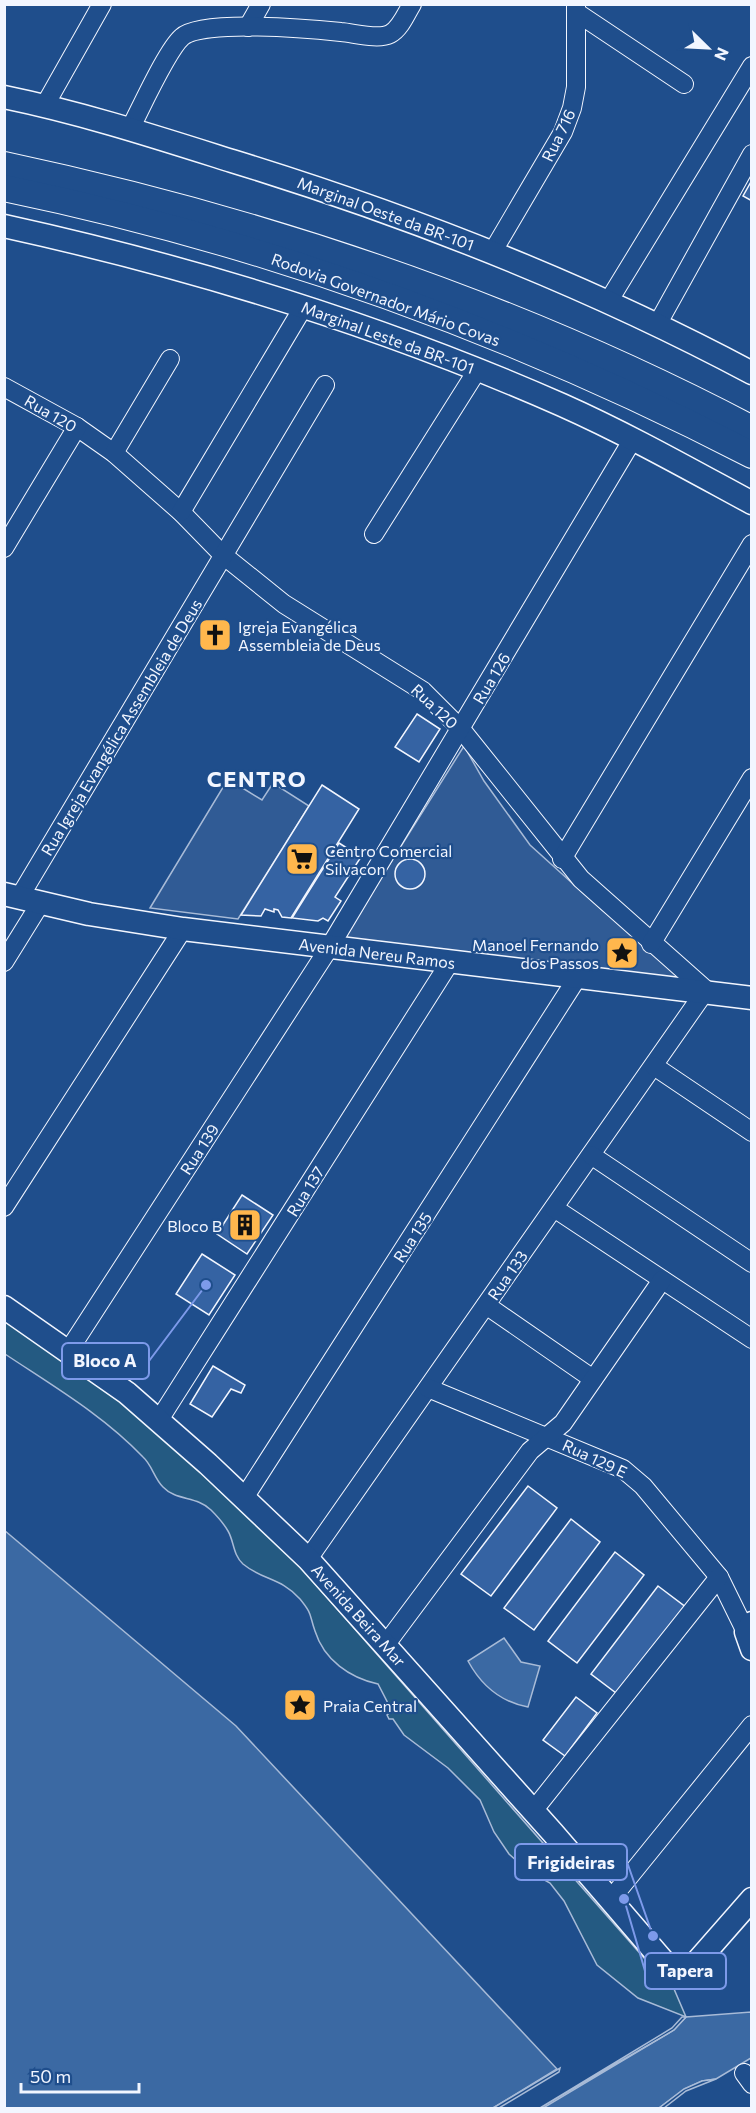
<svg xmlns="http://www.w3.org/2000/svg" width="756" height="2113" font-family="Commissioner,sans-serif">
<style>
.green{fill:#245a82;stroke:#a8bbd7;stroke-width:1.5}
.parking{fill:#305b95;stroke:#a8bbd7;stroke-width:1.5}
.water{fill:#3b69a3;stroke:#a8bbd7;stroke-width:1.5}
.pier{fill:#1f4e8c;stroke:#a8bbd7;stroke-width:1.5}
.building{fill:#3563a3;stroke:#f2f6ff;stroke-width:1.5}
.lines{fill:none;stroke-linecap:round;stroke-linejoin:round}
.minor-casing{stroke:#f2f6ff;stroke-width:20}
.major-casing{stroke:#f2f6ff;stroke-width:25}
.highway-casing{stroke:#f2f6ff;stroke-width:28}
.minor{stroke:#1f4e8c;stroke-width:18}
.major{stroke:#1f4e8c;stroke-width:22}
.highway{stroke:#1f4e8c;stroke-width:26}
.labels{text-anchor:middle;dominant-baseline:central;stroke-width:4.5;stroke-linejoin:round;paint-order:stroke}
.street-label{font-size:16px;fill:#f2f6ff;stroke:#1f4e8c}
.poi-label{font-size:16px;fill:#f2f6ff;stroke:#1f4e8c;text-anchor:start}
.district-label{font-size:22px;font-weight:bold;letter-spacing:1.5px;fill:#f2f6ff;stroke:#1f4e8c}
.leader{fill:none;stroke:#7d9aea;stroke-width:2}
.callout-dot{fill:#7d9aea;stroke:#1f4e8c;stroke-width:2}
.callout{fill:#1f4e8c;stroke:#7d9aea;stroke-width:2}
.callout-label{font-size:18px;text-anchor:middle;font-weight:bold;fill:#f2f6ff}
</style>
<rect width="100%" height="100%" fill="#1f4e8c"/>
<path class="green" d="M4,1317L114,1393L243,1510L303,1570L644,1958L671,1982L686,2017L638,1998L597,1965L564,1901L550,1883L528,1871L509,1854L494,1832L480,1800L448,1768L404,1735L393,1719H389L387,1715L392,1711L378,1684C350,1678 324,1660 315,1631C309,1614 313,1615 300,1599C282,1578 262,1580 243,1564C233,1555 234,1541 228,1531C224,1524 217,1516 211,1510C197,1496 176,1501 163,1487C154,1478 152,1465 143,1457C103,1415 53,1386 5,1354Z"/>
<g class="parking">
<path d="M464,746L484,781L530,845L602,910L686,979L342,940Z"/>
<path d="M228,779L262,800L273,783L309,806L238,919L150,908Z"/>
</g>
<g class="water">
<path d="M4,1530L236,1726L557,2069L493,2108H5Z"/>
<path d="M504,1638L521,1662L540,1666L528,1707C501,1702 481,1685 468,1661Z"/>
<path d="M751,2012V2058L716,2079L702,2081L685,2089L659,2108H543L674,2030L686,2017Z"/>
</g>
<g class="pier">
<path d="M682,2017H686L674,2030L540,2108L672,2028Z"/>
<path d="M560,2068L559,2072L499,2108H493Z"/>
<path d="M716,2079L686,2091L664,2108H659L684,2089L702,2081Z"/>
</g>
<g class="building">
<path d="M752,180V201L743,196Z"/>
<path d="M417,714L440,729L419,762L395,747Z"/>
<path d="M322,785L359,809L291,918L282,917L278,910L274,909V912L265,909L261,916L241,915Z"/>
<path d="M339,843L361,857L335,897L341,901L328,921L323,918L318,921L292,918Z"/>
<circle cx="410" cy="874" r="15"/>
<path d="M242,1195L273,1215L247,1254L217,1234Z"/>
<path d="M202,1254L235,1275L209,1315L176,1294Z"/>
<path d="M213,1366L245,1385L241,1393L231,1389L212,1417L190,1404Z"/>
<path d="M528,1486L557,1508L491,1596L461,1574Z"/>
<path d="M571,1519L600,1542L534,1630L504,1608Z"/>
<path d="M615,1552L644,1575L577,1663L548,1641Z"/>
<path d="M658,1586L687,1608L620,1696L591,1674Z"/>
<path d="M576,1697L597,1713L565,1756L543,1740Z"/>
</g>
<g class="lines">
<defs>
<g id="minor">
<path d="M576,12L684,84"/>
<path d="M248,27L261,4"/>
<path d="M45,105L102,4"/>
<path d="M130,129C141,108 167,50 182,37C201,19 312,29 341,32C354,33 378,40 390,34C400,29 406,14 412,4"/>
<path d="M493,251L563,132L572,108L576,87V4"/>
<path d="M608,302L752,66"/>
<path d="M657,325L752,154"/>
<path d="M4,387L77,427L114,453L181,512L223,555L284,604L423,691L461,729L581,879L706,990L308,1559"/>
<path d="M114,453L170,359"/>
<path d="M181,512L304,306"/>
<path d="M374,534L478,369"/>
<path d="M4,548L77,427"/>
<path d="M562,859L752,544"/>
<path d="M19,898L325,385"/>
<path d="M651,944L752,778"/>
<path d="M4,962L40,904"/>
<path d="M654,1066L752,1132"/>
<path d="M591,1155L752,1263"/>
<path d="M4,1207L183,929"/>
<path d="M554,1208L752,1339"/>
<path d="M486,1305L593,1379"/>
<path d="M69,1350L329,948L633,439"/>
<path d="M428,1388L623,1469L643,1486L719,1577L746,1632"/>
<path d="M159,1420L450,962"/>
<path d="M244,1498L579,975"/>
<path d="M386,1644L530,1451L563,1423L662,1280"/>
<path d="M533,1811L719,1577"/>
<path d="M611,1899L752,1725"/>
<path d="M744,2073L752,2084"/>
</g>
<g id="major">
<path d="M4,97C82,113 156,137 232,161C411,216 585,284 752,373"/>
<path d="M4,226C195,268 383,326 562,405C627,434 689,469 752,503"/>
<path d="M4,894L89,914L183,929L752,998"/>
<path d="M4,1307L127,1393L208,1464L308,1559L553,1833L670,1969L684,1970L695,1964L752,1899"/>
<path d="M752,1623L746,1632L752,1649"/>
</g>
<g id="highway">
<path d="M4,165C262,220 518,306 752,429"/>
<path d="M4,188C265,242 516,333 752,455"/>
</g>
</defs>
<use href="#minor" class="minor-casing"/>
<use href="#major" class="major-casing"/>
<use href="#highway" class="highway-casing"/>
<use href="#minor" class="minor"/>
<use href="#major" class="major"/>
<use href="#highway" class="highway"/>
</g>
<defs>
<symbol id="church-square" viewBox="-11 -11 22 22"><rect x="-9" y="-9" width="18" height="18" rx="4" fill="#ffb74d" stroke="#1f4e8c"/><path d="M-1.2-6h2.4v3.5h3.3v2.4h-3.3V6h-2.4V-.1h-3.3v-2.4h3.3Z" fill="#111"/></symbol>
<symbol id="supermarket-square" viewBox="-11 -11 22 22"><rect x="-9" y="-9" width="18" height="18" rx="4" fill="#ffb74d" stroke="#1f4e8c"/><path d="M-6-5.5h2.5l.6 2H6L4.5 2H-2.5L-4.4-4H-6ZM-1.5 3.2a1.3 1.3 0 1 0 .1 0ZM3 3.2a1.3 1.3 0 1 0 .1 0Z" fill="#111"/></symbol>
<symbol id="sight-square" viewBox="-11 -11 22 22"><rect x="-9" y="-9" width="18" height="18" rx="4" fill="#ffb74d" stroke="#1f4e8c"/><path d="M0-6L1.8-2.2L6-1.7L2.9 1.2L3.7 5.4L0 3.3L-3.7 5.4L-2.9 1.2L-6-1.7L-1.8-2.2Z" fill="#111"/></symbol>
<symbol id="building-square" viewBox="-11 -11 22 22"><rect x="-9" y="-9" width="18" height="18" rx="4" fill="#ffb74d" stroke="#1f4e8c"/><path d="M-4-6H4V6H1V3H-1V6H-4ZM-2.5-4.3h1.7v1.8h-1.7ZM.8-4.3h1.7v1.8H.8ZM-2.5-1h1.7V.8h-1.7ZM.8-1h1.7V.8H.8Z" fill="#111"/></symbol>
</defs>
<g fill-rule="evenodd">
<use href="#church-square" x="196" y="616" width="38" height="38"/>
<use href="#supermarket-square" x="283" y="840" width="38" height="38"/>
<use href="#sight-square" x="603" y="934" width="38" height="38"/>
<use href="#building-square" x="226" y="1206" width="38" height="38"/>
<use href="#sight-square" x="281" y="1686" width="38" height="38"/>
</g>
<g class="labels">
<g class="street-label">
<text transform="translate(558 135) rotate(-64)">Rua 716</text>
<text transform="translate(386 213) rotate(20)">Marginal Oeste da BR-101</text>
<text transform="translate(386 299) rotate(20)">Rodovia Governador Mário Covas</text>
<text transform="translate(388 337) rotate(20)">Marginal Leste da BR-101</text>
<text transform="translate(51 413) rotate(30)">Rua 120</text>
<text transform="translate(491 678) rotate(-59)">Rua 126</text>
<text transform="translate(435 706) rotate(43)">Rua 120</text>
<text transform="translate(121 727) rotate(-59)">Rua Igreja Evangélica Assembleia de Deus</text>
<text transform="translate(377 953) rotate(7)">Avenida Nereu Ramos</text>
<text transform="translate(199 1149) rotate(-57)">Rua 139</text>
<text transform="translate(305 1191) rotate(-58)">Rua 137</text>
<text transform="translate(412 1237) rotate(-57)">Rua 135</text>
<text transform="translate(507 1275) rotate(-55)">Rua 133</text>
<text transform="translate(595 1458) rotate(25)">Rua 129 E</text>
<text transform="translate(359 1615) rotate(48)">Avenida Beira Mar</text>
</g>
<g class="poi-label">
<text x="238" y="626">Igreja Evangélica<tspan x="238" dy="18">Assembleia de Deus</tspan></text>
<text x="325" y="850">Centro Comercial<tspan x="325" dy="18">Silvacon</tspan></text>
<text x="599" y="944" text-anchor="end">Manoel Fernando<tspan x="599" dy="18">dos Passos</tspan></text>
<text x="222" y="1225" text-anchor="end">Bloco B</text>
<text x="323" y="1705">Praia Central</text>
</g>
<g class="district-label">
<text x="257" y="778">CENTRO</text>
</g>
</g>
<path class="leader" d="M206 1285L149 1361M653 1936L627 1862M624 1899L645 1971"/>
<g class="callout-dot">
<circle cx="206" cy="1285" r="6"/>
<circle cx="653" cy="1936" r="6"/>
<circle cx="624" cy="1899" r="6"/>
</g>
<g class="callout">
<rect x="62" y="1343" width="87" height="36" rx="6"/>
<rect x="515" y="1844" width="112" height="36" rx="6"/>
<rect x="645" y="1953" width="81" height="36" rx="6"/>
</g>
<g class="callout-label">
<text x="105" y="1367">Bloco A</text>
<text x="571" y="1869">Frigideiras</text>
<text x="685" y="1977">Tapera</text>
</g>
<rect width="756" height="2113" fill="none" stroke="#f2f6ff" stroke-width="12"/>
<g transform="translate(708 48) rotate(114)" stroke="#1f4e8c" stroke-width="4.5" paint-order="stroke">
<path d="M0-4.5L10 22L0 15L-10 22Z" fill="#f2f6ff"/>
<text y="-9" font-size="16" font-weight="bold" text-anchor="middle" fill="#f2f6ff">N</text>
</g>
<path d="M21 2083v9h118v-9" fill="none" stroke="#f2f6ff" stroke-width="3"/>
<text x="30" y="2083" font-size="18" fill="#f2f6ff" stroke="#1f4e8c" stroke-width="4.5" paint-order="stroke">50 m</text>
</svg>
